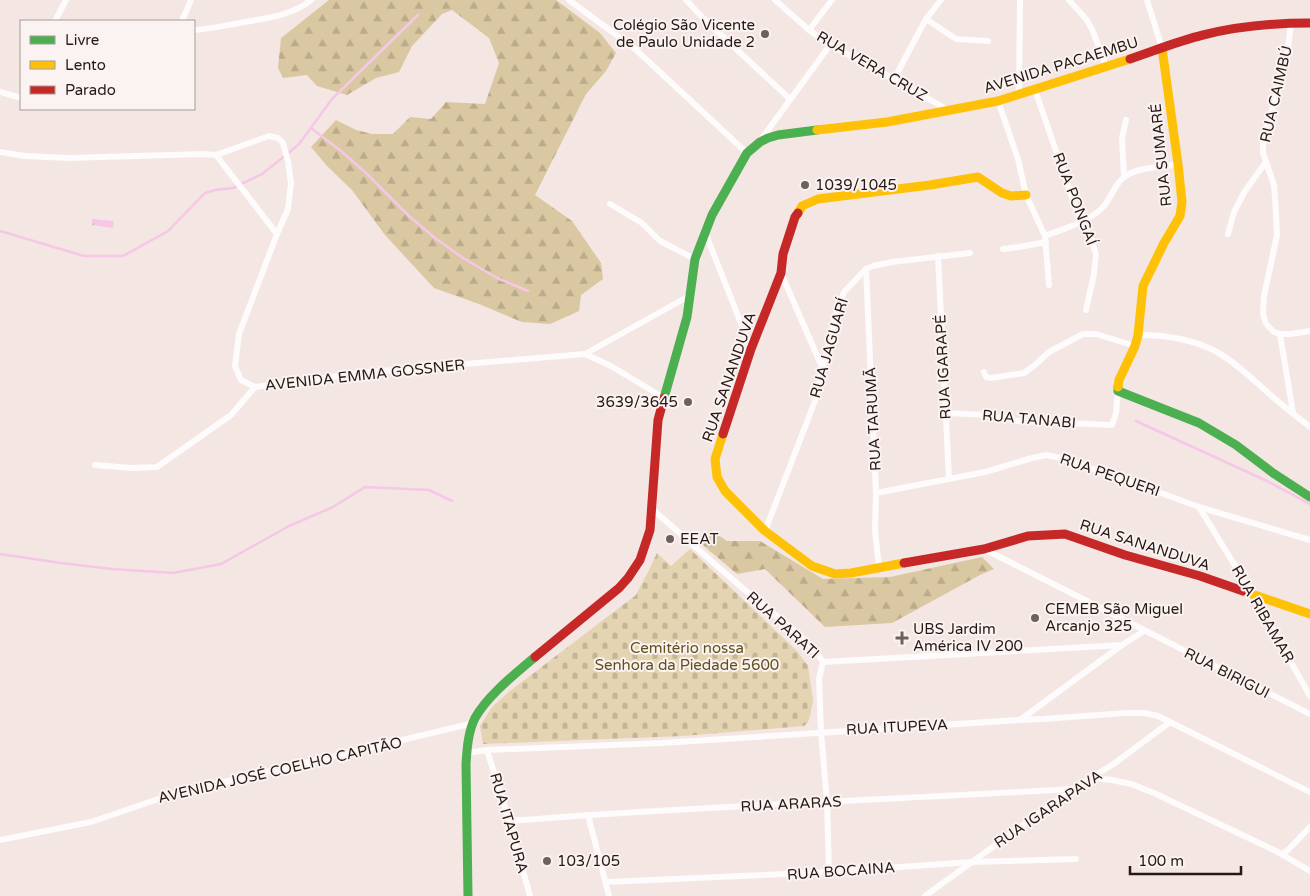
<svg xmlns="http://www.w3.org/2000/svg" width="1310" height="896" font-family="'Varela Round',sans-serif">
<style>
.forest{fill:url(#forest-firs)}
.cemetery{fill:url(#cemetery-stones)}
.water{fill:url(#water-ripples)}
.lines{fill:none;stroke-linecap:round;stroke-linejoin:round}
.stream{stroke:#f6c7e6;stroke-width:2.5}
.street{stroke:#fdfbfb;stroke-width:6}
.fast{stroke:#4caf50;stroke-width:9}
.slow{stroke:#ffc107;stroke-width:9}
.jam{stroke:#c62828;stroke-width:9}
.poi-dot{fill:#6e615d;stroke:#fbf3f1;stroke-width:2}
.labels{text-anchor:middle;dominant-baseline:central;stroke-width:4;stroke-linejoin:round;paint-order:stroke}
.poi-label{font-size:15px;fill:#261915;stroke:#fbf3f1;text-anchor:start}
.street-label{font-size:15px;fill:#261915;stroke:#fbf3f1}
.park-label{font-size:15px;fill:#60511d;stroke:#fbf3f1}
</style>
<defs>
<pattern id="forest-firs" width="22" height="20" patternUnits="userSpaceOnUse" patternTransform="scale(1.25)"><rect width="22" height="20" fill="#dac8a2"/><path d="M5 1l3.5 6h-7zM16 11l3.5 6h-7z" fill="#bbab8b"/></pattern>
<pattern id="cemetery-stones" width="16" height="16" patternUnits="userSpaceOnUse" patternTransform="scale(1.25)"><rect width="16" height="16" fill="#e5d4b2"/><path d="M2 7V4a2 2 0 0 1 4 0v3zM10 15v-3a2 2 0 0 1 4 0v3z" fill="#c4b598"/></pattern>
<pattern id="water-ripples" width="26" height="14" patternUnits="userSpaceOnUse" patternTransform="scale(1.25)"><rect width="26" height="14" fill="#f6c7e6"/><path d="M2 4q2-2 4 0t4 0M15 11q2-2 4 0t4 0" fill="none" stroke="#d3aac4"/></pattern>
</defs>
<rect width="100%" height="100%" fill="#f3e6e3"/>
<g class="forest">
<path d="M329,0H556L600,33L616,53L606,71L586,94L535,195L572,221L601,263L603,279L581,295L579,311L550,324L522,322L479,304L434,288L385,235L352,190L327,166L311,147L336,120L356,130L372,134H393L410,117L431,119L446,102L485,104L499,63L489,38L452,10L442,14L412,46L399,72L376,78L347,95L317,86L307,75L283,78L278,68L281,38Z"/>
<path d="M711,530L727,541H760L823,579L890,577L982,557L994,569L980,575L892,623L825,627L765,569L737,574L705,547L697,539Z"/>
</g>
<path class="cemetery" d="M690,549L797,651L808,666L813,701L810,716L808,722L804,726L683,736L483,744L480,726L492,707L510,691L636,595L648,572L657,553L671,566Z"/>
<path class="water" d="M92,219L114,221L113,228L92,225Z"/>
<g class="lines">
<g class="stream">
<path d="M311,128L341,151L366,173L409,216L435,238L463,258L497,278L528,291"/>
<path d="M0,231L84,256H123L168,231L205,193L215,190L233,188L262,174L286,155L299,144L332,99L418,15"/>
<path d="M1136,421L1267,481L1310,504"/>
<path d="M0,554L61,563L112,569L173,573L221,564L289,526L333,507L365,487L429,490L452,501"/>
</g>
<g class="street">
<path d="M569,0L634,48L747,153"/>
<path d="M686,0L705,20L790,99"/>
<path d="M775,0L809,30L830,45L894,79L948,110"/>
<path d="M1069,0L1086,19L1092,29L1106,66"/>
<path d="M1147,0L1162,48"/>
<path d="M926,19L956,39L988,41"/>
<path d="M55,21L66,0"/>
<path d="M182,21L191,0"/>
<path d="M1291,23L1287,57L1279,87L1263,138V153L1274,185L1276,213L1277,235L1264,296L1263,314L1266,324L1274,332L1280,334H1291L1310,331"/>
<path d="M194,30C211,29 228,25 245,22C267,18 293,15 311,0"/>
<path d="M809,30L832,0"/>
<path d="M894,79L926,19L941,0"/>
<path d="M1035,90L1077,212L1091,238L1096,254L1094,274L1086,310"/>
<path d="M0,92L21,98"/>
<path d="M1019,94L1020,0"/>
<path d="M998,101L1018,159L1026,195L1045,236L1049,285"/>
<path d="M760,141L830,45"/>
<path d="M0,152L25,156L69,158L203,154L216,155L269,136L278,138L283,143L288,161L291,183L288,209L277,234L239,334L235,366L241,380L255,387L369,372L585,354L689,296"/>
<path d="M216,155L277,234"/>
<path d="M1124,177L1122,138L1126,120"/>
<path d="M610,204L642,223L660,241L695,259"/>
<path d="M705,232L751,349"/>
<path d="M1228,234L1234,212L1245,191L1266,162"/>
<path d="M1045,236C1065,228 1088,223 1103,207C1113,196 1115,181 1129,174C1142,167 1164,167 1178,164"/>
<path d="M1003,249L1019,247L1046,242"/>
<path d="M938,256L949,479"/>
<path d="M866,269L876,493L875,530L879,568"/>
<path d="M781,273L822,367"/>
<path d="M1280,334L1293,413"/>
<path d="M1138,335C1165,335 1193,339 1217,352C1235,362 1250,377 1265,390C1279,403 1295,415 1310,427"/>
<path d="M585,354L611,366L664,398"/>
<path d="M984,372L986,377L991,378L1024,373L1035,365L1049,352L1083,334H1096L1135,346"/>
<path d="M946,413L987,415L1017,421L1112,425L1116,413L1118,391"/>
<path d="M95,465L132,468L157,467L231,415L255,387"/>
<path d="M876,493L985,472L1032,458L1046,455L1061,458L1120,478L1199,507L1310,540"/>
<path d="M1199,507L1253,595L1310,696"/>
<path d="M652,509C688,540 723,572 759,602C780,619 809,640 823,662L819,679L821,732L827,802L829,872"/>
<path d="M765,531L815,401L836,313L844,292L866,269L873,266L892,262L970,253"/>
<path d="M984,549L1310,714"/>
<path d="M823,662L1122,645"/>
<path d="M1020,720L1122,645L1144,631"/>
<path d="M487,750L509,821L530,896"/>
<path d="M466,753L487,750L662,743L1020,720L1043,719L1126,713H1145L1158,716L1310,792"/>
<path d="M1092,778L1112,780L1131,784L1154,793L1276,851L1310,871"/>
<path d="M588,815L609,896"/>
<path d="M509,821C697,806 885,800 1073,789"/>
<path d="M0,840L91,822L173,794L474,723"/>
<path d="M1281,854L1287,851L1310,827"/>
<path d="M606,882L829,872L971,862L1076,859"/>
<path d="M925,896L1073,789L1115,763L1170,722"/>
</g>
<g class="fast">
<path d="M1118,387V391L1199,423L1236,445L1273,473L1310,497"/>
<path d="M664,398L687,317L695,259L712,215L747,153L760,142L768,138L778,135L817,130"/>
<path d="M468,896L466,764C467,749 468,732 475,718C488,695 515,674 535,657"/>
</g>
<g class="slow">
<path d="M817,130L887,122L998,101L1130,59"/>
<path d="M798,213L802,206L818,199L930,185L978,177L1002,193L1011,196L1026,195"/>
<path d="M1118,387L1119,380L1135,346L1138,335L1143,286L1164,243L1180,216L1182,202L1178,164L1162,48"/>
<path d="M723,434L715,459L717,477L725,491L765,531L812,566L835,574L851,573L904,563"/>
<path d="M1243,591L1310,614"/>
</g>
<g class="jam">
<path d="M1130,59C1154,51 1178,41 1203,35C1238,26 1274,23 1310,23"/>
<path d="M723,434L751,349L781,273L783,254L795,217L798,213"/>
<path d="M904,563L984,549L1028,536L1065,534L1125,555L1200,576L1243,591"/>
<path d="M535,657L619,588L628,578L640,560L650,530L658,420L664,398"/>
</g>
</g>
<g class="poi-dot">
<circle cx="765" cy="34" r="5"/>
<circle cx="805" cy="185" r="5"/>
<circle cx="688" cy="402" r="5"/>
<circle cx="670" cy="539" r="5"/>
<circle cx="1035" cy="618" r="5"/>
<path d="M899.5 630.5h5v5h5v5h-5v5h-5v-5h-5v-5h5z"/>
<circle cx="547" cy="861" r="5"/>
</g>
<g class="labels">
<g class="poi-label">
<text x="755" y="25" text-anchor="end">Colégio São Vicente<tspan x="755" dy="17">de Paulo Unidade 2</tspan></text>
<text x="815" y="185">1039/1045</text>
<text x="678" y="402" text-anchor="end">3639/3645</text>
<text x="680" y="539">EEAT</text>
<text x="1045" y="609">CEMEB São Miguel<tspan x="1045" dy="17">Arcanjo 325</tspan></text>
<text x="913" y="629">UBS Jardim<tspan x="913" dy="17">América IV 200</tspan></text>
<text x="557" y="861">103/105</text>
</g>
<g class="street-label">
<text transform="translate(1061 65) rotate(-17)">AVENIDA PACAEMBU</text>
<text transform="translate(872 66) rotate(30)">RUA VERA CRUZ</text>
<text transform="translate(1276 94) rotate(-77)">RUA CAIMBÚ</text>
<text transform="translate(1161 155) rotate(-96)">RUA SUMARÉ</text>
<text transform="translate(1075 199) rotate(69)">RUA PONGAÍ</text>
<text transform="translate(829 348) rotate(-74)">RUA JAGUARÍ</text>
<text transform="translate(943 367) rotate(-93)">RUA IGARAPÉ</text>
<text transform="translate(365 375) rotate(-6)">AVENIDA EMMA GOSSNER</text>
<text transform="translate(729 377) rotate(-71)">RUA SANANDUVA</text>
<text transform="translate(873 419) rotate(-93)">RUA TARUMÃ</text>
<text transform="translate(1029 419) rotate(5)">RUA TANABI</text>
<text transform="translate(1110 475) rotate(19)">RUA PEQUERI</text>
<text transform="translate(1145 545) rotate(18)">RUA SANANDUVA</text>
<text transform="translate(1263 614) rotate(60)">RUA RIBAMAR</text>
<text transform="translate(783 625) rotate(42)">RUA PARATI</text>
<text transform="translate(1227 673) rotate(27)">RUA BIRIGUI</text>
<text transform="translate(897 727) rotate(-3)">RUA ITUPEVA</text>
<text transform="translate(280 770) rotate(-13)">AVENIDA JOSÉ COELHO CAPITÃO</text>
<text transform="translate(791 804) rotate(-3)">RUA ARARAS</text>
<text transform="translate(1048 809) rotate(-34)">RUA IGARAPAVA</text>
<text transform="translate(509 823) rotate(74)">RUA ITAPURA</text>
<text transform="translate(841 871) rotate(-4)">RUA BOCAINA</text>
</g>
<g class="park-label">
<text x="687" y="648">Cemitério nossa<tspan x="687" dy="17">Senhora da Piedade 5600</tspan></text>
</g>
</g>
<rect x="20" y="20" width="175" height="90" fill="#fbf3f1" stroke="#a69c99"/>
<rect x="30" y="36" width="25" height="8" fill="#4caf50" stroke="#a69c99"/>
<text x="65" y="45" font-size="15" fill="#261915">Livre</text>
<rect x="30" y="61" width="25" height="8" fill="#ffc107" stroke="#a69c99"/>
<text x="65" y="70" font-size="15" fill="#261915">Lento</text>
<rect x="30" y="86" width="25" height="8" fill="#c62828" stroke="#a69c99"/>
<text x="65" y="95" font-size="15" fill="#261915">Parado</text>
<path d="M1130 866v8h111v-8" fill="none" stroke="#261915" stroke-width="2.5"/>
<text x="1138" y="866" font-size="15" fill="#261915" stroke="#fbf3f1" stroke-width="4" paint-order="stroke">100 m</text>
</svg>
